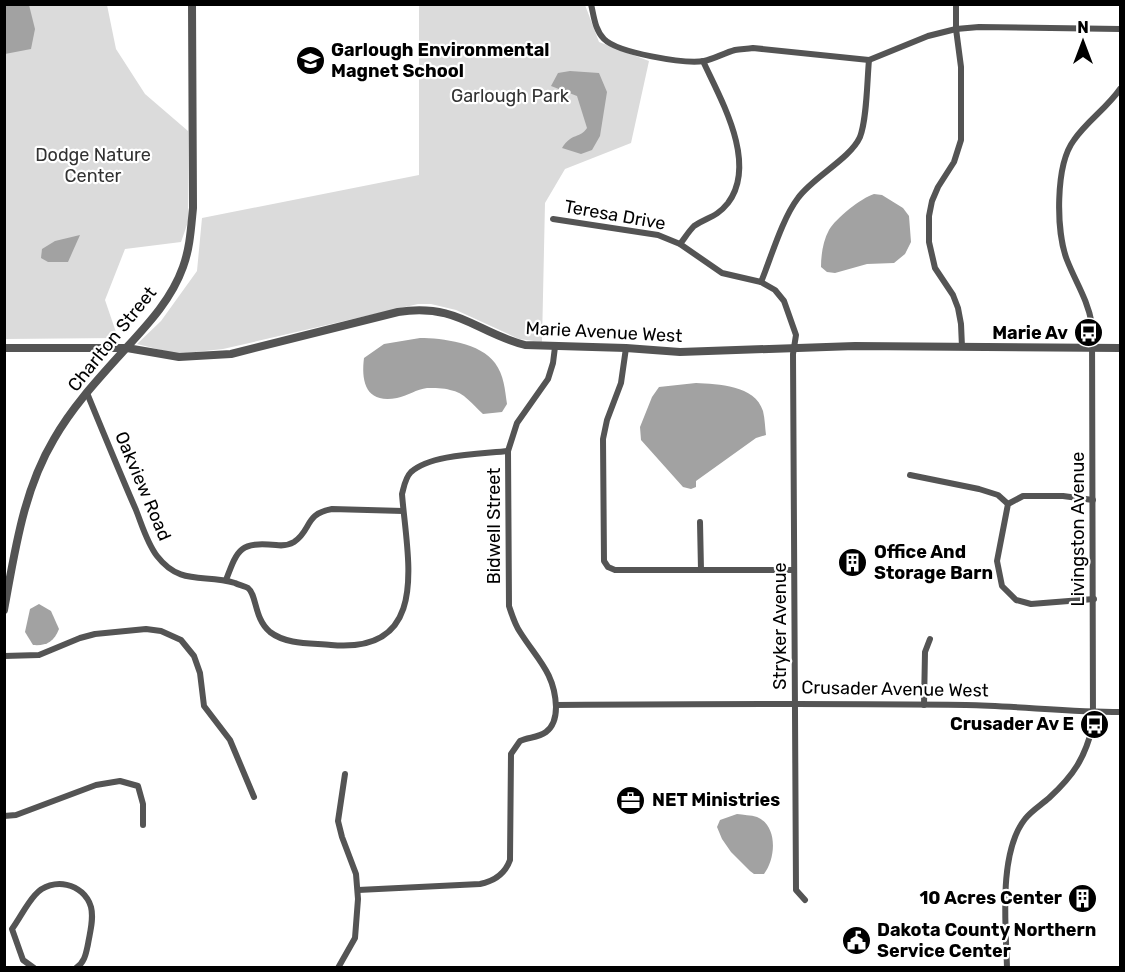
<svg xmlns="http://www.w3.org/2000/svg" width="1125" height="972" font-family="Rubik,sans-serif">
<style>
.green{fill:#dbdbdb}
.water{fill:#a2a2a2}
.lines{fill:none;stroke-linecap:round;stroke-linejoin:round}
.minor{stroke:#545454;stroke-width:6}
.tertiary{stroke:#545454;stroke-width:8}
.labels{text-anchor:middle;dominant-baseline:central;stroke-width:4.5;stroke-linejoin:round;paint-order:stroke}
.poi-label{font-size:18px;font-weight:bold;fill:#000;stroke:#fff;text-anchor:start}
.park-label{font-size:18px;fill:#323232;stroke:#fff}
.street-label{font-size:18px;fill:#000;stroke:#fff}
</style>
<rect width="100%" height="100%" fill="#fff"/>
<g class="green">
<path d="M4,5H107L116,49L145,94L188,131V222L181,242L125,249L105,300L118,338L5,339Z"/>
<path d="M419,5H585L599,42L649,61L631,143L565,169L545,203L542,342L519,339L456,310L431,304H418L223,349L177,354L137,344L161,321L197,271L202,218L419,175Z"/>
</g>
<g class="water">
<path d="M5,4L29,5L35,29L31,49L5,54Z"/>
<path d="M570,71L599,73L607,92L600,136L592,150L581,154L562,148C572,132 580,139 587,128L577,96L551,86L558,73Z"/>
<path d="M874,194L882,195L903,208L909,216L911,242L905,254L894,263L867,264L835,273L827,272L821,267C821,255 823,241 829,230C836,218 861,198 874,194Z"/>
<path d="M80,235L68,262H48L41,258L42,249L55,241Z"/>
<path d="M420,338C442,338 481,343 495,363C504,375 505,390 507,404L502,412L483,414C473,405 464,392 450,390C444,388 434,388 427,388C417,389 407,396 397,398C366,404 361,382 364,358L384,344Z"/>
<path d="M696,383C718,384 755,385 763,411C765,419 765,428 766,435L756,438L696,481V487L691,489L683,487L641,440L640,427L652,397L659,387Z"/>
<path d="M39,604L51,611L59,629C54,642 46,646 33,645L25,632L30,609Z"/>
<path d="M737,814C743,815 751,815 757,817C778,826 776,858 764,874H754L750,871L731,852L722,839L717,827L720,820Z"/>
</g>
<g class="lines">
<g class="minor">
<path d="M591,4C594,17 595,30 604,39C618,53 684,64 704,61C714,59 724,53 735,50C741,49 747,49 753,48L869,60L928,36L956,29L979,27L1120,29"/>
<path d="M956,4V29L961,67V140L954,162L938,187L932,201L929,216V242L935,268L953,295L958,308L961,324L962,347"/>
<path d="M553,219L658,235L680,244L722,273L761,282L775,290L784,301L796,335L793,354L796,890L805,900"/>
<path d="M680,244C684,239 689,231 694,226C707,217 716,218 728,203C758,163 721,100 703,61"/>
<path d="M761,282C771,258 782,219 798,198C813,177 850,159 860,137C867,119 867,81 869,60"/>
<path d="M626,348L621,383L607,420L603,439L604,561L608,567L615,570H794"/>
<path d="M87,393C103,432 119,471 136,510C142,525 147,543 157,556C181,587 205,573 235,583C239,585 245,586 248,588C257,595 254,619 270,632C287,645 312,643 331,645C432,654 407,559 402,494C404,487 405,478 411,472C431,454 481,454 508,451"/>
<path d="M910,475L979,489L998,495L1008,504"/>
<path d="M1093,500L1063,496H1023L1008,504L997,561L1002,586L1016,600L1031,604L1094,599"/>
<path d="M700,522L701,570"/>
<path d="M226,580C238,548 240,542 276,545C283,546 289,545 294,542C312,530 304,514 332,509L403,511"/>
<path d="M4,656L39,655L80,638L95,634L146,629L161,631L181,640L194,656L200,673L204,706L230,740L254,797"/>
<path d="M556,705C692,704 829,703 966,705C1017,706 1069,712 1120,712"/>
<path d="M924,705L925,652L930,639"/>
<path d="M4,816L16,815L96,785L120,781L138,786L143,804V825"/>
<path d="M358,890L480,884C495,881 505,874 510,860L511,754L520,741C528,737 538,738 546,732C554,726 556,717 556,707C555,673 537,659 520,632C515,625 512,615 509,606L508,451L517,423L548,379L553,363L555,347"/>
<path d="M34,968L23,960L12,929C20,918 26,905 35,895C52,876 84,883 91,907C94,919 90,932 88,944C86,953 85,962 76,968"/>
<path d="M338,968L355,938L358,899L356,874L342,837L338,821L345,774"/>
<path d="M1007,968C1006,926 998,853 1025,819C1031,811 1041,805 1049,798C1074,775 1085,758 1093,725L1092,324C1087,298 1076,283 1067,260C1056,232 1055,165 1074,140C1087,121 1107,108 1120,89"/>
</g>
<g class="tertiary">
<path d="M4,348H127L179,357L231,354L398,312C458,303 475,332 525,345L626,348L680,352L855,346L1120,348"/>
<path d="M4,610C15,551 23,491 54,439C74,404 102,375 128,346C150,322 172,298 183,267C190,248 191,228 193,208L192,4"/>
</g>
</g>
<defs>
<symbol id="school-disc" viewBox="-11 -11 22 22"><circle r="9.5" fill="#000" stroke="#fff"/><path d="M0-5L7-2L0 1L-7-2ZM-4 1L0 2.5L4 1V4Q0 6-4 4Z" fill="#fff"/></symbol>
<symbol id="bus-disc" viewBox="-11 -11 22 22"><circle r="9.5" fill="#000" stroke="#fff"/><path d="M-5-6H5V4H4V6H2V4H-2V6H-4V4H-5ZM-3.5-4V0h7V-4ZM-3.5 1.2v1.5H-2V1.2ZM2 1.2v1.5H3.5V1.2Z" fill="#fff"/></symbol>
<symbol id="building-disc" viewBox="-11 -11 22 22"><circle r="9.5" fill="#000" stroke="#fff"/><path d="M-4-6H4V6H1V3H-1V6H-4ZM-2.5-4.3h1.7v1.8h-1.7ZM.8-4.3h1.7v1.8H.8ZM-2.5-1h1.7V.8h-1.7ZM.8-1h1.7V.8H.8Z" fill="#fff"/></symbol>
<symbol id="office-disc" viewBox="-11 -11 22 22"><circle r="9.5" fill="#000" stroke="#fff"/><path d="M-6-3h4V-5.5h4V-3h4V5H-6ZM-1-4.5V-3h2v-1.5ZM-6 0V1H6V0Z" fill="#fff"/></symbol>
<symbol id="civic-disc" viewBox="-11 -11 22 22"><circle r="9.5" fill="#000" stroke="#fff"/><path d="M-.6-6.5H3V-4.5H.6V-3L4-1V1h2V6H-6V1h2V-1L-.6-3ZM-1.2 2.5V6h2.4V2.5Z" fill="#fff"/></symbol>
</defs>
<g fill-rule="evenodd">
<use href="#school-disc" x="294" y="44" width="33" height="33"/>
<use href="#bus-disc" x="1072" y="316" width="33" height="33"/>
<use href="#building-disc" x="836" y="546" width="33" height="33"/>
<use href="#bus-disc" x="1078" y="708" width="33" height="33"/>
<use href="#office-disc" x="614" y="784" width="33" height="33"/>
<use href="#building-disc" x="1066" y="882" width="33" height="33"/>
<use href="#civic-disc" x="840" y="924" width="33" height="33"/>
</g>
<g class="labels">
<g class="poi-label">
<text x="331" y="50">Garlough Environmental<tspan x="331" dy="21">Magnet School</tspan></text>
<text x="1068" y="333" text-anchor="end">Marie Av</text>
<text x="874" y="552">Office And<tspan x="874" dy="21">Storage Barn</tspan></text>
<text x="1074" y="724" text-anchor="end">Crusader Av E</text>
<text x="652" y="800">NET Ministries</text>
<text x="1062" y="898" text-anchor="end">10 Acres Center</text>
<text x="877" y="930">Dakota County Northern<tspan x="877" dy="21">Service Center</tspan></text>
</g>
<g class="park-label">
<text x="510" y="96">Garlough Park</text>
<text x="93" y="155">Dodge Nature<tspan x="93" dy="21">Center</tspan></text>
</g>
<g class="street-label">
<text transform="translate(615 215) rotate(10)">Teresa Drive</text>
<text transform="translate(604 332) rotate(3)">Marie Avenue West</text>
<text transform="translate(112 339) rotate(-51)">Charlton Street</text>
<text transform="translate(143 486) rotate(67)">Oakview Road</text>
<text transform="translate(494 526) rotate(-90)">Bidwell Street</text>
<text transform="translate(1078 529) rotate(-90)">Livingston Avenue</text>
<text transform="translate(780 626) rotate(-90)">Stryker Avenue</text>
<text transform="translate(895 689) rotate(1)">Crusader Avenue West</text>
</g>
</g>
<rect width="1125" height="972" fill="none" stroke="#000000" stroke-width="12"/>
<g transform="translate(1083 42)" stroke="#ffffff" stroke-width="4.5" paint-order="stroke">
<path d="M0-4.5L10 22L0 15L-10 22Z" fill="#000000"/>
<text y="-9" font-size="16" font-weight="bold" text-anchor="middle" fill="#000000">N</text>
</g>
</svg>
